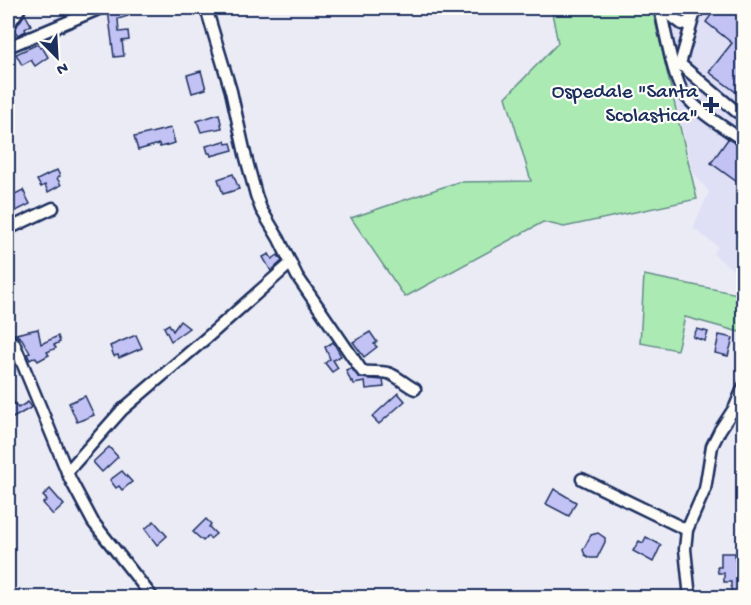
<svg xmlns="http://www.w3.org/2000/svg" width="751" height="605" font-family="'Gochi Hand',sans-serif">
<style>
.built{fill:#dfdff6}
.green{fill:#abeab2;stroke:#638c88;stroke-width:1.5}
.building{fill:#c2c2f5;stroke:#1b2f5e;stroke-width:1.5}
.lines{fill:none;stroke-linecap:round;stroke-linejoin:round}
.minor-casing{stroke:#1b2f5e;stroke-width:15}
.minor{stroke:#fdfcf7;stroke-width:10}
.poi-dot{fill:#1b2f5e;stroke:#fdfcf7;stroke-width:2}
.labels{text-anchor:middle;dominant-baseline:central;stroke-width:4.5;stroke-linejoin:round;paint-order:stroke}
.poi-label{font-size:21px;fill:#1b2f5e;stroke:#fdfcf7;text-anchor:end}
</style>
<rect width="100%" height="100%" fill="#ebebf6"/>
<filter id="ink" filterUnits="userSpaceOnUse"><feTurbulence type="fractalNoise" baseFrequency=".0167" numOctaves="2"/><feDisplacementMap in="SourceGraphic" scale="12" xChannelSelector="R" yChannelSelector="G"/><feConvolveMatrix kernelMatrix="1 2 1 2 8 2 1 2 1" color-interpolation-filters="sRGB"/></filter>
<g filter="url(#ink)">
<path class="built" d="M654,8H743V278L713,254L718,247L693,228L709,192L693,172Z"/>
<g class="green">
<path d="M551,8H652L697,199L564,227L543,222L405,297L351,218L458,182L531,181L506,97L558,43Z"/>
<path d="M644,275L743,295V333L685,317L677,350L640,343Z"/>
</g>
<g class="building">
<path d="M115,8H125L128,16L118,19L119,32L128,31L129,40L122,41L124,56L114,57L108,10Z"/>
<path d="M710,8H744V98L709,72L732,43L706,22L714,11Z"/>
<path d="M25,14L31,25L25,29L26,31L18,35L14,30Z"/>
<path d="M38,44L40,48L42,47L48,57L35,66L31,60L22,65L16,54Z"/>
<path d="M201,71L206,89L192,93L187,75Z"/>
<path d="M219,114L222,128L201,132L197,121Z"/>
<path d="M171,128L175,143L160,147L159,144L138,150L134,137Z"/>
<path d="M728,139L744,148V187L711,163Z"/>
<path d="M225,141L226,144L231,143L233,150L211,156L210,153H208L206,146Z"/>
<path d="M57,170L60,176L57,178L61,185L48,192L45,185L41,187L37,180Z"/>
<path d="M233,174L239,189L223,194L218,179Z"/>
<path d="M23,190L30,204L16,211L9,197Z"/>
<path d="M269,254L272,259L278,255L282,261L271,271L263,257Z"/>
<path d="M180,321L189,328L171,341L164,327L169,324L173,331Z"/>
<path d="M38,329L41,344L58,336L60,342L54,345L56,348L47,352L49,355L38,361L35,357L30,360L27,354L30,353L22,339L16,334Z"/>
<path d="M697,329L708,332L705,341L693,337Z"/>
<path d="M370,332L377,342L374,344L377,347L364,357L353,342Z"/>
<path d="M136,335L142,348L119,358L118,355L114,356L110,346Z"/>
<path d="M719,335L733,338L728,356L715,353Z"/>
<path d="M333,342L341,356L333,360L338,368L332,372L325,363L330,359L325,347Z"/>
<path d="M351,368L360,378L383,380L384,387L366,389L365,382L354,384L352,381L351,382L346,370Z"/>
<path d="M398,393L405,401L379,424L372,417Z"/>
<path d="M85,396L94,415L77,422L69,403Z"/>
<path d="M12,400L18,408L28,402L32,407L13,418L10,415L8,417V404Z"/>
<path d="M109,447L118,457L102,472L93,462Z"/>
<path d="M122,471L132,482L122,490L119,486L116,488L110,480Z"/>
<path d="M50,489L64,505L53,515L43,503L47,500L43,496Z"/>
<path d="M554,489L576,502L569,516L546,504Z"/>
<path d="M206,519L211,524L209,527L216,534L210,539L208,536L203,541L193,532Z"/>
<path d="M154,521L167,536L157,545L145,529Z"/>
<path d="M598,533L605,538V542L597,558H590L585,555L583,550L591,535Z"/>
<path d="M646,537L661,545L653,562L633,551L639,541L643,543Z"/>
<path d="M721,553H735V560L742,559V567H744V592L731,593V582H724V573H718L717,567H721Z"/>
</g>
<g class="lines">
<defs>
<g id="minor">
<path d="M206,8L231,91L245,154L256,195L261,209L279,239L297,276L362,371C371,373 379,371 388,373C396,375 406,385 415,389"/>
<path d="M660,8C664,26 674,82 684,94C699,113 724,127 744,141"/>
<path d="M661,8L682,24L688,22L693,16"/>
<path d="M700,8L694,15L680,64L737,112L744,105"/>
<path d="M8,26L20,8"/>
<path d="M8,47L101,8"/>
<path d="M8,229L53,208"/>
<path d="M8,338L14,343L70,479L93,522L153,598"/>
<path d="M67,472L122,410L211,334L291,263"/>
<path d="M582,479L687,530"/>
<path d="M690,598L685,549L687,530L705,489L712,446L720,430L735,407L744,386"/>
</g>
</defs>
<use href="#minor" class="minor-casing"/>
<use href="#minor" class="minor"/>
</g>
</g>
<path class="poi-dot" d="M708 96h6v6h6v6h-6v6h-6v-6h-6v-6h6z"/>
<g class="labels">
<g class="poi-label">
<text x="698" y="93">Ospedale "Santa<tspan x="698" dy="24">Scolastica"</tspan></text>
</g>
</g>
<rect width="751" height="605" fill="none" stroke="#fdfcf7" stroke-width="30"/>
<rect x="15" y="15" width="721" height="575" fill="none" stroke="#1b2f5e" stroke-width="2" filter="url(#ink)"/>
<g transform="translate(57 57) rotate(156)" stroke="#fdfcf7" stroke-width="4.5" paint-order="stroke">
<path d="M0-4.5L10 22L0 15L-10 22Z" fill="#1b2f5e"/>
<text y="-9" font-size="16" font-weight="bold" text-anchor="middle" fill="#1b2f5e">N</text>
</g>
</svg>
